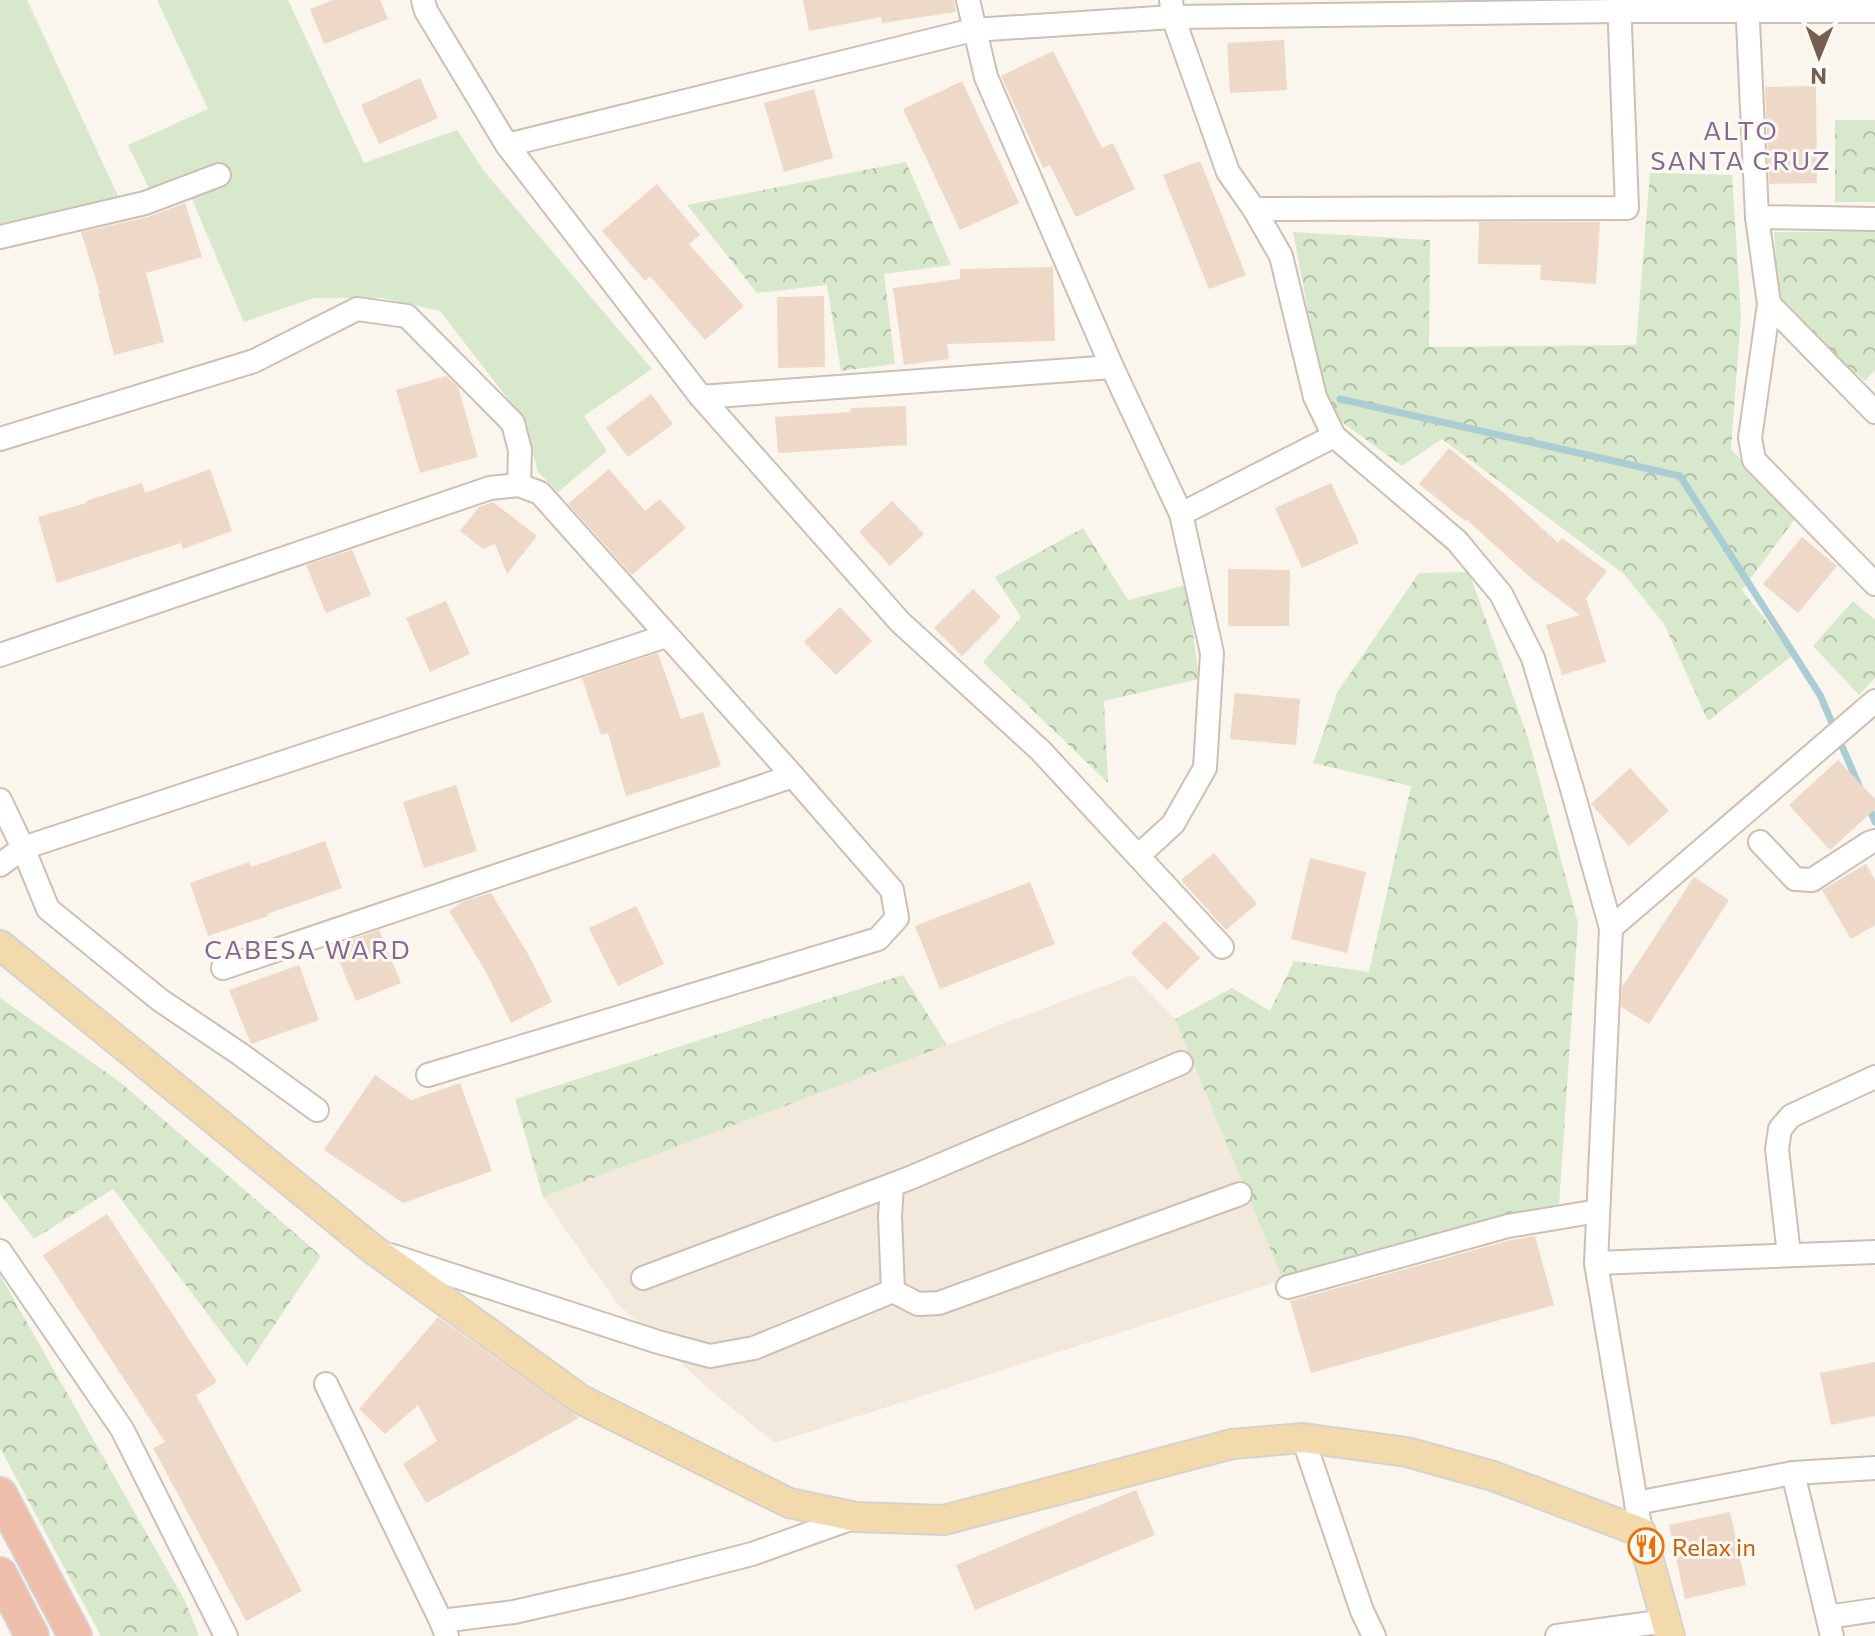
<svg xmlns="http://www.w3.org/2000/svg" width="1875" height="1636" font-family="Commissioner,sans-serif">
<style>
.residential{fill:#f2e8dc}
.green{fill:#d7e8cc}
.forest{fill:url(#forest-crowns)}
.lines{fill:none;stroke-linecap:round;stroke-linejoin:round}
.stream{stroke:#aacdd4;stroke-width:7}
.building{fill:#eed8c7}
.minor-casing{stroke:#cdbfb3;stroke-width:26}
.major-casing{stroke:#d8d2ce;stroke-width:32}
.highway-casing{stroke:#d8d2ce;stroke-width:36}
.minor{stroke:#fff;stroke-width:22}
.major{stroke:#f2daad;stroke-width:28}
.highway{stroke:#eebeab;stroke-width:32}
.labels{text-anchor:middle;dominant-baseline:central;stroke-width:6;stroke-linejoin:round;paint-order:stroke}
.food-label{font-size:24px;fill:#c56008;stroke:#fefaf3;text-anchor:start}
.neighbourhood-label{font-size:26px;letter-spacing:2px;fill:#846a90;stroke:#fefaf3}
</style>
<defs>
<pattern id="forest-crowns" width="20" height="18" patternUnits="userSpaceOnUse" patternTransform="scale(2)"><rect width="20" height="18" fill="#d7e8cc"/><path d="M2 6a3 3 0 1 1 6 0M12 15a3 3 0 1 1 6 0" fill="none" stroke="#b3bfa8"/></pattern>
</defs>
<rect width="100%" height="100%" fill="#fbf6ed"/>
<path class="residential" d="M1133,975L1175,1019L1283,1280L775,1443L712,1392L616,1302L543,1197Z"/>
<g class="green">
<path d="M0,0H27L119,198L0,224Z"/>
<path d="M157,0H288L364,163L457,130L484,171L652,369L584,416L607,451L558,492L538,472L524,420L440,311L382,298H314L244,322L191,197L157,205L128,145L208,109Z"/>
</g>
<g class="forest">
<rect x="1835" y="120" width="40" height="82"/>
<path d="M906,162L951,265L884,274L895,364L841,371L827,285L757,293L687,205Z"/>
<path d="M1650,173L1732,175L1741,316L1731,449L1795,519L1742,590L1793,655L1708,721L1664,624L1624,574L1442,439L1402,466L1327,411L1293,232L1430,240L1429,347L1636,345Z"/>
<path d="M1875,231V370L1865,381L1779,308L1774,232Z"/>
<path d="M1083,528L1128,600L1187,585L1199,679L1104,701L1108,783L983,662L1021,617L995,577Z"/>
<path d="M1469,572L1529,741L1578,923L1559,1206L1283,1280L1175,1019L1232,988L1270,1011L1294,961L1369,972L1411,786L1313,763L1338,691L1419,573Z"/>
<path d="M1853,601L1875,620V678L1859,695L1813,646Z"/>
<path d="M903,975L947,1045L543,1197L515,1099Z"/>
<path d="M0,998L120,1082L321,1256L247,1366L113,1189L34,1239L0,1194Z"/>
<path d="M0,1275L185,1601L199,1636H101L0,1448Z"/>
</g>
<g class="lines">
<g class="stream">
<path d="M1340,399L1680,476L1820,695L1860,788"/>
<path d="M1869,807L1875,822"/>
</g>
</g>
<g class="building">
<path d="M333,0H380L388,19L324,44L310,9Z"/>
<path d="M803,0H954L956,12L882,23L881,17L809,31Z"/>
<path d="M1284,40L1287,90L1230,93L1227,43Z"/>
<path d="M1053,51L1102,148L1113,143L1135,189L1076,217L1050,165L1043,168L1001,76Z"/>
<path d="M420,78L438,118L379,144L361,105Z"/>
<path d="M962,81L1019,203L960,230L903,109Z"/>
<path d="M1816,86L1817,183L1769,184L1765,87Z"/>
<path d="M814,89L833,158L784,172L764,103Z"/>
<path d="M1200,161L1246,275L1209,289L1163,175Z"/>
<path d="M657,184L700,235L689,244L744,306L705,340L650,276L645,281L602,231Z"/>
<path d="M185,203L202,257L146,273L164,342L114,355L98,293H100L81,232L148,217Z"/>
<path d="M1479,222H1600L1596,284L1540,280L1541,265L1478,264Z"/>
<path d="M1053,267L1055,341L947,344L949,359L904,365L893,288L960,279V269Z"/>
<path d="M824,296L825,367L778,368L777,297Z"/>
<path d="M446,376L458,387L478,457L420,473L396,390Z"/>
<path d="M651,394L673,424L628,457L606,428Z"/>
<path d="M906,406L907,445L778,453L775,417L851,412L850,408Z"/>
<path d="M1449,448L1505,494L1558,543L1562,538L1607,571L1586,598L1606,662L1562,675L1546,625L1580,615L1532,579L1467,520L1465,521L1419,484Z"/>
<path d="M210,469L232,531L183,549L181,543L57,583L38,517L86,503V501L142,483L145,493Z"/>
<path d="M609,469L645,511L660,499L686,528L632,575L568,504Z"/>
<path d="M1331,483L1359,543L1302,568L1275,508Z"/>
<path d="M892,501L924,534L890,566L859,532Z"/>
<path d="M493,502L537,536L507,574L495,544L483,549L460,531L479,507Z"/>
<path d="M1802,537L1837,566L1798,613L1763,584Z"/>
<path d="M352,550L371,595L326,613L306,565Z"/>
<path d="M1228,569L1290,570L1289,626H1228Z"/>
<path d="M973,589L1001,617L962,656L934,628Z"/>
<path d="M446,601L470,654L430,672L406,618Z"/>
<path d="M840,607L872,641L836,675L804,642Z"/>
<path d="M658,653L681,719L703,712L721,766L626,796L608,733L601,735L582,678Z"/>
<path d="M1235,693L1300,699L1296,745L1230,739Z"/>
<path d="M1838,760L1875,799V809L1830,850L1789,805Z"/>
<path d="M1630,768L1669,811L1629,846L1591,804Z"/>
<path d="M456,785L477,851L424,868L403,802Z"/>
<path d="M325,841L342,888L267,914L268,916L208,936L190,883L249,862L251,867Z"/>
<path d="M1214,853L1257,904L1226,930L1181,880Z"/>
<path d="M1310,858L1366,872L1347,953L1291,939Z"/>
<path d="M1866,864L1875,880V925L1851,939L1822,890Z"/>
<path d="M1694,877L1729,900L1649,1024L1621,1007L1622,987Z"/>
<path d="M1030,882L1055,944L940,989L915,926Z"/>
<path d="M491,893L528,954L552,1002L511,1023L486,972L449,911L464,901Z"/>
<path d="M636,906L664,964L618,986L589,928Z"/>
<path d="M1165,921L1200,958L1167,990L1131,953Z"/>
<path d="M379,930L401,983L356,1001L333,946Z"/>
<path d="M299,965L319,1020L251,1044L229,990Z"/>
<path d="M375,1075L411,1100L460,1083L492,1171L403,1203L324,1150Z"/>
<path d="M107,1214L217,1382L196,1395L302,1591L246,1621L153,1448L165,1442L43,1255Z"/>
<path d="M1535,1236L1554,1305L1311,1373L1290,1301L1511,1240Z"/>
<path d="M438,1317L579,1418L426,1503L403,1464L437,1441L418,1405L385,1434L359,1409Z"/>
<path d="M1875,1362V1416L1831,1425L1820,1373Z"/>
<path d="M1136,1490L1155,1535L975,1610L956,1565Z"/>
<path d="M1730,1512L1746,1585L1685,1599L1669,1525Z"/>
</g>
<g class="lines">
<defs>
<g id="minor">
<path d="M423,0L426,11L507,145L701,397L900,622L1041,751L1222,947"/>
<path d="M968,0L986,77L1112,367L1181,514L1212,653L1205,768L1173,824L1138,856"/>
<path d="M1171,0L1173,17L1228,172L1254,209L1281,256L1315,397L1334,436L1457,541L1501,594L1533,658L1572,789L1611,928L1596,1263L1641,1532"/>
<path d="M1747,0L1757,217L1769,304L1750,438L1754,460L1875,584"/>
<path d="M507,145L973,30L1173,17L1619,11H1875"/>
<path d="M1254,209L1627,208L1619,0"/>
<path d="M1757,217L1875,219"/>
<path d="M0,237L145,203L219,175"/>
<path d="M1769,304L1875,412"/>
<path d="M701,397L1112,367"/>
<path d="M0,439L254,361L357,309L407,316L513,423L520,450L519,485"/>
<path d="M1181,514L1334,436"/>
<path d="M0,655L490,488L519,485L540,493L793,776L892,890L897,918L878,939L428,1075"/>
<path d="M0,800L23,848L48,909L160,1000L240,1054L317,1110"/>
<path d="M1760,842L1795,879L1812,880L1869,843L1875,841"/>
<path d="M0,865L23,848L666,636"/>
<path d="M1611,928L1875,701"/>
<path d="M223,968L793,776"/>
<path d="M0,1251L122,1429L226,1636"/>
<path d="M390,1255L658,1342L710,1356L754,1348L893,1291L890,1216L892,1185"/>
<path d="M1789,1255L1777,1149L1780,1129L1791,1116L1875,1077"/>
<path d="M1596,1263L1875,1252"/>
<path d="M643,1278L910,1178L1181,1063"/>
<path d="M1288,1287L1508,1226L1598,1211"/>
<path d="M893,1291L918,1304L939,1303L1240,1194"/>
<path d="M326,1384L441,1621"/>
<path d="M1303,1438L1362,1611L1374,1636"/>
<path d="M1793,1473L1832,1636"/>
<path d="M1636,1503L1793,1473L1875,1468"/>
<path d="M1828,1617L1875,1610"/>
<path d="M447,1636L441,1621L514,1612L632,1585L752,1554L856,1517"/>
<path d="M1557,1636L1666,1621"/>
</g>
<path id="major" d="M0,945L374,1250L580,1399L789,1503L856,1517L944,1520L1232,1444L1303,1438L1407,1452L1493,1476L1641,1532L1670,1636"/>
<g id="highway">
<path d="M0,1494L75,1636"/>
<path d="M0,1574L32,1636"/>
</g>
</defs>
<use href="#minor" class="minor-casing"/>
<use href="#major" class="major-casing"/>
<use href="#highway" class="highway-casing"/>
<use href="#minor" class="minor"/>
<use href="#major" class="major"/>
<use href="#highway" class="highway"/>
</g>
<defs>
<symbol id="restaurant-ring" viewBox="-11 -11 22 22"><circle r="9.5" fill="#fefaf3" stroke="#e8710a" stroke-width="1.5"/><path d="M-5-6h1v4h1v-4h1v4h1v-4h1v5L-1.5 .5V6h-2V.5L-5-1ZM5-6V6H3V1.5H1.5Q1.5-4 5-6Z" fill="#e8710a"/></symbol>
</defs>
<g fill-rule="evenodd">
<use href="#restaurant-ring" x="1626" y="1526" width="40" height="40"/>
</g>
<g class="labels">
<g class="food-label">
<text x="1672" y="1546">Relax in</text>
</g>
<g class="neighbourhood-label">
<text x="1741" y="129">ALTO<tspan x="1741" dy="30">SANTA CRUZ</tspan></text>
<text x="308" y="948">CABESA WARD</text>
</g>
</g>
<g transform="translate(1819 56) rotate(181)" stroke="#fefaf3" stroke-width="6" paint-order="stroke">
<path d="M0-6L14 30L0 20L-14 30Z" fill="#755f51"/>
<text y="-12" font-size="22" font-weight="bold" text-anchor="middle" fill="#755f51">N</text>
</g>
</svg>
